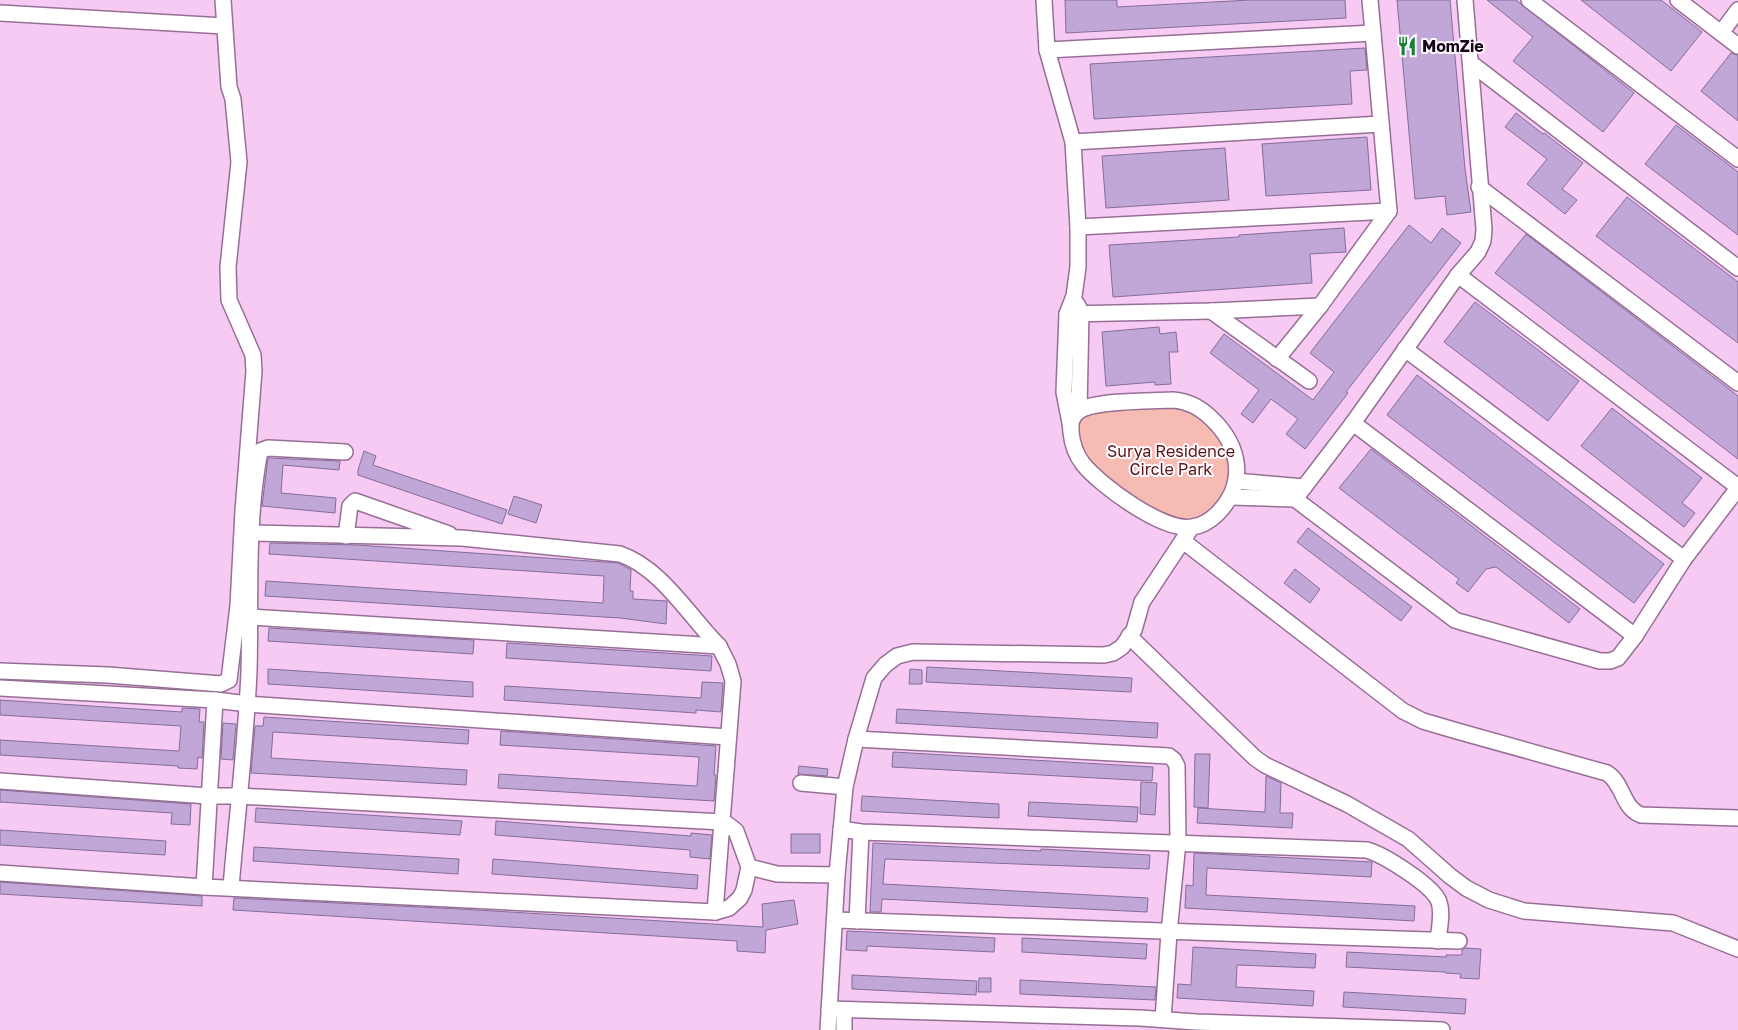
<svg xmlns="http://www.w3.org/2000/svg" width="1738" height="1030" font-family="'Golos Text',sans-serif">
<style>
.green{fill:#f6bcb4}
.building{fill:#c0a7d8;stroke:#846c99}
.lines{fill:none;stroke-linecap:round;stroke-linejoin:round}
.minor-casing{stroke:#976f95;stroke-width:18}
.minor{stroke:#fff;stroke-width:15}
.labels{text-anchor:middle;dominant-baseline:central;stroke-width:4;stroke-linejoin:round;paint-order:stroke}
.poi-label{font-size:16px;font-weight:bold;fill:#150715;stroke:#fffaff;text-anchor:start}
.park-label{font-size:16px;fill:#591510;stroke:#fffaff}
</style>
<rect width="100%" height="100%" fill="#f7caf4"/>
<path class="green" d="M1173,400L1212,418L1237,474L1202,524L1160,521L1082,463L1074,416Z"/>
<g class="building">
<path d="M1065,0H1117V7L1251,0H1345L1346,18L1066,33Z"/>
<path d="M1397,0H1450L1465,169L1471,212L1447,215L1445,196L1415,199Z"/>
<path d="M1487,0H1516L1634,93L1603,132L1513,61L1533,37Z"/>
<path d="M1581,0H1661L1702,32L1671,71Z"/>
<path d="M1365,48L1367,70L1350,71L1352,104L1094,119L1090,64Z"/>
<path d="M1731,53L1738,55V121L1701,91Z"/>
<path d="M1516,113L1543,134L1544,133L1583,163L1562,189L1577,200L1565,214L1527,184L1547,159L1505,127Z"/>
<path d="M1676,125L1738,172V235L1645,164Z"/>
<path d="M1367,137L1371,190L1266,196L1262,144Z"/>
<path d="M1225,148L1229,200L1106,208L1102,156Z"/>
<path d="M1627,197L1738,282V343L1596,236Z"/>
<path d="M1409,225L1431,243L1442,228L1461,243L1346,392L1348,393L1305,449L1286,434L1298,419L1271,399L1253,423L1241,414L1259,390L1210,353L1224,334L1313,400L1334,372L1310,353Z"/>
<path d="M1344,228L1346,252L1310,254L1312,283L1113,297L1109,245L1222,238L1239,237V235Z"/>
<path d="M1526,234L1738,396V459L1495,273Z"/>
<path d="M1475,302L1579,381L1548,421L1444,342Z"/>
<path d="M1159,327L1160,334L1176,332L1178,352H1169L1171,384L1155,385V382L1106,386L1102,332Z"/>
<path d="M1417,375L1664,564L1634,603L1387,415Z"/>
<path d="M1612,408L1702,478L1682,503L1695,513L1684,527L1581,446Z"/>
<path d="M1371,449L1580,609L1569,623L1496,567L1486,569L1468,592L1456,583L1459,579L1339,488Z"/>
<path d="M364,451L376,456L373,465L507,510L502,524L358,475V470Z"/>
<path d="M268,458L340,461L339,470L283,465L281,493L336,498L335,513L262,506Z"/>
<path d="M514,496L542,505L536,523L508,514Z"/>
<path d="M1308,528L1412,607L1401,621L1297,542Z"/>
<path d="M270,543L357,545L618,563L631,570L630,591H633V599L667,601L666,624L620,618L265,596L266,581L603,603L604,576L269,554Z"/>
<path d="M1295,569L1320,589L1310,603L1284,583Z"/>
<path d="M269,628L474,640L473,654L268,641Z"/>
<path d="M507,643L712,656L711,671L506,658Z"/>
<path d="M927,667L1132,678L1131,692L926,682Z"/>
<path d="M268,669L473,682V697L268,684Z"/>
<path d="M910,669L922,670V684H909Z"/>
<path d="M702,682L723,683L721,712L696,710V713L504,700L505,686L701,698Z"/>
<path d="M0,700L182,712V708L200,709L199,722H204L202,758L198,757L197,769L178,768V766L0,755V740L179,751L181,726L0,715Z"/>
<path d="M897,709L1158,723L1157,738L896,723Z"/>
<path d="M264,717L469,730L468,744L273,732L271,758L467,770L466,785L251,773L255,726H263Z"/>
<path d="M223,723L236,724L233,760L221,759Z"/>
<path d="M501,731L716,746L714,775H716L714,801L498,788L499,774L697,786L699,757L500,745Z"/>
<path d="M893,752L1153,767L1152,781L892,767Z"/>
<path d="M1195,754H1210L1208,808L1194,807Z"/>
<path d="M799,766L828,769L827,776L798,774Z"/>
<path d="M1266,776L1281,783L1280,813H1293L1292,828L1197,823L1198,808L1265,812Z"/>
<path d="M1141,782L1157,783L1155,815L1140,814Z"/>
<path d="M0,790L191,804L190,825L171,824L172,813L0,802Z"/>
<path d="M862,796L999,804V818L861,811Z"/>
<path d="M1029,802L1138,807L1137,822L1028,816Z"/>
<path d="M256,808L462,821L460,835L255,822Z"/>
<path d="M496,821L691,836V833L712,835L710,859L690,857V850L495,835Z"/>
<path d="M0,830L166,841L165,855L0,845Z"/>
<rect x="791" y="834" width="29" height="19"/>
<path d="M873,843L1041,851V849L1150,855L1149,869L885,859L883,884L1148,898L1147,912L882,899L881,912H870Z"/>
<path d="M254,847L459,859L458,874L253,861Z"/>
<path d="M1194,853L1372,862L1371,877L1207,868L1206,895L1415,906L1414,921L1185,908L1186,885L1193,886Z"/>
<path d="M493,859L698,875L697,889L492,874Z"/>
<path d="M0,882L202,896V906L0,894Z"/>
<path d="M234,898L459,909L763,927L762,904L794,900L798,924L766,930L765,953L737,951V941L233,910Z"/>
<path d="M847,931L995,938L994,952L867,946V951L846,950Z"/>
<path d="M1022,938L1147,944L1146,959L1022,952Z"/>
<path d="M1193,947L1316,954L1315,968L1237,965L1236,987L1314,991L1313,1006L1177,998L1178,984L1191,985Z"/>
<path d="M1465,948L1481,949L1479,979L1460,978L1461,974L1445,973V972L1346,967L1347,952L1446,957V955H1462V950Z"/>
<path d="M852,975L977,981L976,995L852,989Z"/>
<path d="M979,978H991V992H978Z"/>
<path d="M1020,980L1156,987L1155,1000L1020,994Z"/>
<path d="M1344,992L1466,999L1465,1014L1343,1007Z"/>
</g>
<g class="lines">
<defs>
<g id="minor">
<path d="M1044,0L1047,50L1073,142L1078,227V267L1074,296L1067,314L1064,392L1071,428"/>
<path d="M1529,0L1738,159"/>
<path d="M1678,0L1738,46"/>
<path d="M0,13L224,26"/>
<path d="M1721,33L1738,10"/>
<path d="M1047,50L1373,33"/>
<path d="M1472,64L1738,268"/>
<path d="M1073,142L1381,124"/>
<path d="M1479,187L1738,383"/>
<path d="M1078,227L1389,211"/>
<path d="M1458,275L1738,487"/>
<path d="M1077,304L1081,312L1079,411"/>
<path d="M1211,311L1309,381"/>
<path d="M1067,314L1211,311L1320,306"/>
<path d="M1405,349L1684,559"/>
<path d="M1277,359L1320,306L1389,211L1370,0"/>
<path d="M1173,400C1189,401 1201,408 1212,419C1240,446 1247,483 1218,513C1211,520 1202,526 1192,527C1163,532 1100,485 1083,464C1076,455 1072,443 1071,432C1070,424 1072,416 1079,411C1094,400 1152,401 1173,400Z"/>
<path d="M1353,423L1635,636"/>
<path d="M1236,481L1304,487"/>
<path d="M1231,497L1295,499L1455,620L1461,622L1600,661H1610L1618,658L1635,636L1684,559L1738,488"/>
<path d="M1295,499L1353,423L1458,275L1478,252L1483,241L1484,229L1465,0"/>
<path d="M251,533L462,538L620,554C661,568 689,616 719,646"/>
<path d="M346,536L350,506L355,501L449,534"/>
<path d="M1183,541L1403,711L1423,721L1457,731L1607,773C1624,784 1622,808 1641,815L1738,818"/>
<path d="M1129,636L1255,758L1265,765L1347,804L1408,839L1450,876L1466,888L1489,900L1524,911L1673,923L1738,949"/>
<path d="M0,671L108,675L221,684L229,680L238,606L243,511L254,371L253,355L229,300L228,267L239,162L233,99L229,87L223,0"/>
<path d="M0,688L215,700L248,704L728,737"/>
<path d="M856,739L1169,756L1174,760L1177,766L1178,842L1169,933L1163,1019"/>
<path d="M0,781L208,796H239L722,822L727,824L736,831L749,867L744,890L740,898L729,908L715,912"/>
<path d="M801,783L845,787"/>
<path d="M841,829L861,832L1367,850C1384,855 1434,886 1439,902C1443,913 1439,929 1438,941"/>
<path d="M749,867L777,874L837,875"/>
<path d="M0,873L204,887L715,912L733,681L728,664L719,646L251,617"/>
<path d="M204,887L215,700"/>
<path d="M231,887C237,815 246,743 249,671C251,598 246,523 260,451L268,448L345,452"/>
<path d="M835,920L1459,941"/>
<path d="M857,921L861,832"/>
<path d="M829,1009L1140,1018L1196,1022L1442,1030"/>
<path d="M844,1010V1030"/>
<path d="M828,1030L837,875L845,787L856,739L874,678L885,665L897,656L913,652L1104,655L1113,653L1122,647L1134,630L1142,602L1191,528"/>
</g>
</defs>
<use href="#minor" class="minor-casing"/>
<use href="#minor" class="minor"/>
</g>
<defs>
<symbol id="restaurant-bare" viewBox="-9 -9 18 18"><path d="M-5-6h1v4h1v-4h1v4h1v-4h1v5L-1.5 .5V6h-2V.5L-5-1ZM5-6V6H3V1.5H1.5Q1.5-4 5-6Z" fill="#178237" stroke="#fffaff" stroke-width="2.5" paint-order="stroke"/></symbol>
</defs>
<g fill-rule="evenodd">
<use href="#restaurant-bare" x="1393" y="32" width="28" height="28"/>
</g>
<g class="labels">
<g class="poi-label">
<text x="1422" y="46">MomZie</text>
</g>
<g class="park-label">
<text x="1171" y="451">Surya Residence<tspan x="1171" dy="18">Circle Park</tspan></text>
</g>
</g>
</svg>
